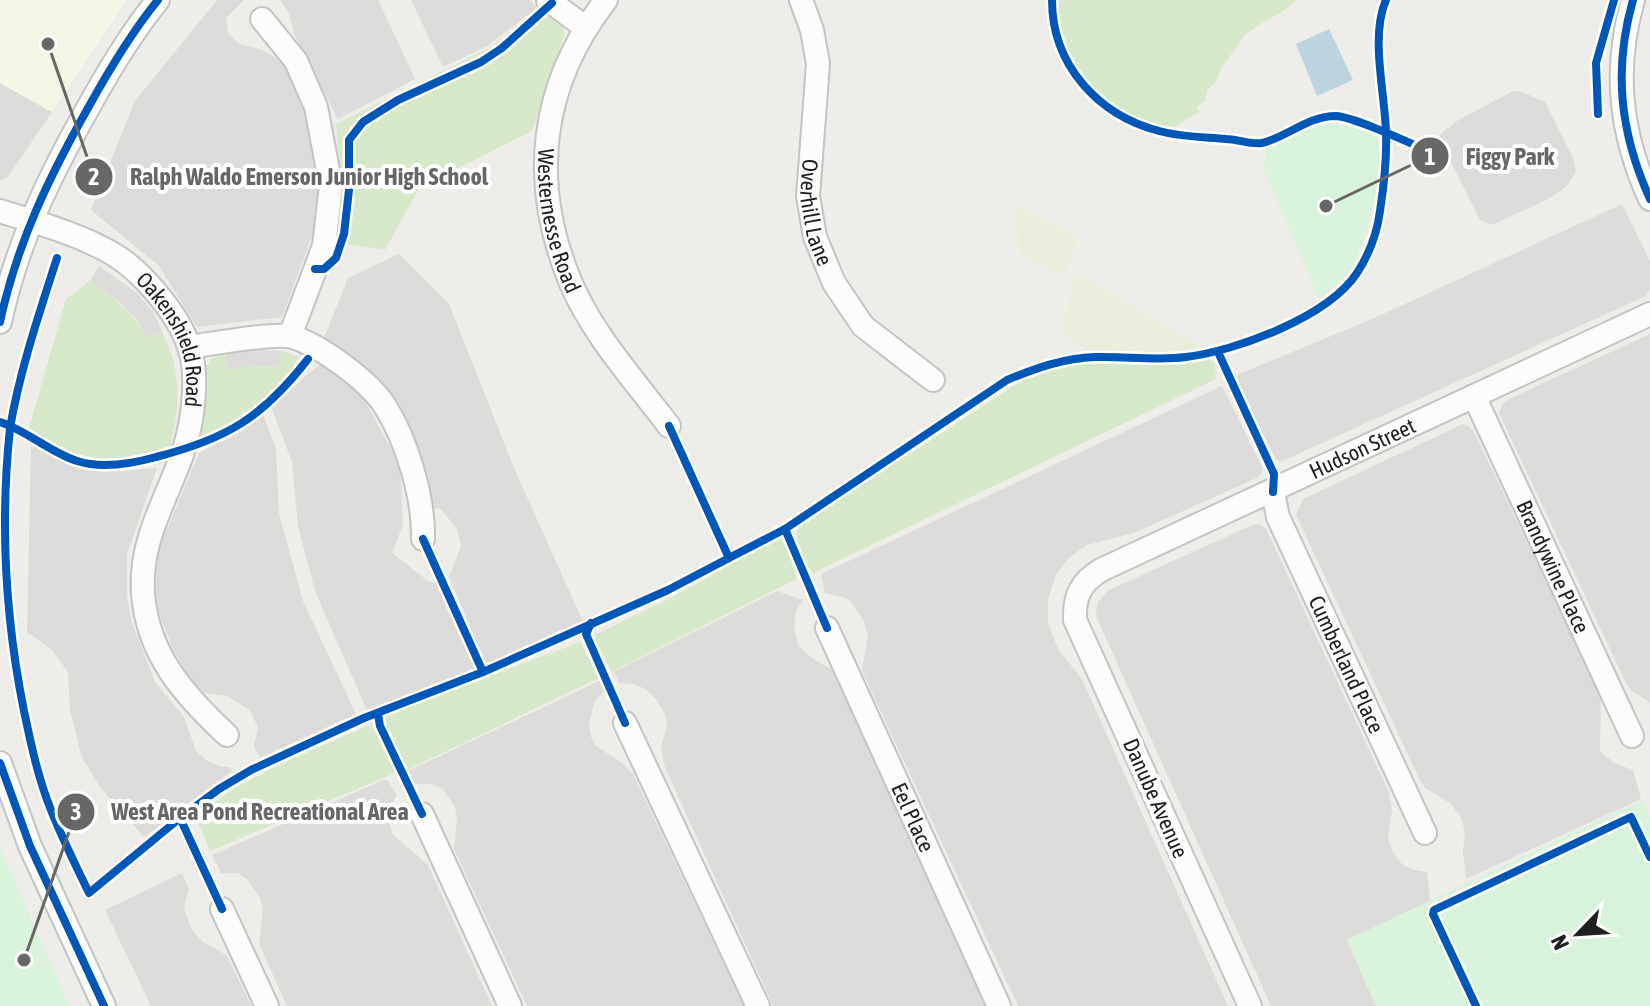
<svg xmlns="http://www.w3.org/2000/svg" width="1650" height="1006" font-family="'Asap Condensed',sans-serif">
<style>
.residential{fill:#dcdbd9}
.education{fill:#f4f5e4}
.farmland{fill:#eaecdc}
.grass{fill:#d6e8c9}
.park{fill:#d8f2db}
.water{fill:#bdd4de}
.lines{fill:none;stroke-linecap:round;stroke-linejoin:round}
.minor-casing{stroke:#c4c4c2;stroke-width:26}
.minor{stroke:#fcfcfc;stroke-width:22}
.cycleway-casing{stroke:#fff;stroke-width:13}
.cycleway{stroke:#0057b8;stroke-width:8}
.labels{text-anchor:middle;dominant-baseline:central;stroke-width:8;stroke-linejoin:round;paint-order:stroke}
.street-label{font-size:22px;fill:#1f1f1f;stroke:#fff}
.leader{fill:none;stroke:#676765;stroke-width:3}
.callout-dot{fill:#676765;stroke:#fff;stroke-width:3}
.mark-label{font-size:24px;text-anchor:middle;font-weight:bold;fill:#fff}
.callout-label{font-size:24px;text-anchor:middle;font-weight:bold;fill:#676765;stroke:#fff;stroke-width:8;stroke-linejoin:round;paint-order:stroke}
</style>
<rect width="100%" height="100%" fill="#edece8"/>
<g class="residential">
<path d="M217,0H244L226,18L228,33L239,44L263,50L274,57L293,74L315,153L319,217L282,317L197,327L159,266L91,210L135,101Z"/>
<path d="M280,0H378L415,79L338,119L294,34L289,13Z"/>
<path d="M411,0H530L537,8L487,46L443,67Z"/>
<path d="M0,83L52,112L7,178L0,181Z"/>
<path d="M1513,91L1522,92L1545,102L1574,160L1576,172L1566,187L1548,199L1492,225L1480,220L1438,136L1457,121Z"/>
<path d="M1622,204L1650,261V290L1646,296L1280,462L1274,456L1234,376L1370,320Z"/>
<path d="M399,254L449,304L514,468L583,622L486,664L449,577L461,547L457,529L441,509L428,507L420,456L382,381L324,338L348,278Z"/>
<path d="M99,266L137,293L154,313L162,332L148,338L136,319L121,303L90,281Z"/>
<path d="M1650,334V703L1631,690L1626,683L1499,413L1503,403L1509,399Z"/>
<path d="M254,349L282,351L279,367L253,366L228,370L225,353Z"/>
<path d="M320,364L362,395L400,466L403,525L392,553L428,581L441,585L475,669L368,713L315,591L298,526L292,462L271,406Z"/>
<path d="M1222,386L1263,469L1259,477L1134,533L1087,545L1070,557L1056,574L1048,599V623L1058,649L1082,679L1228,1006H1018L862,671L868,634L863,620L849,599L825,593L821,574Z"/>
<path d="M263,415L276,449L279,513L303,601L356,714L260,758L254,747L258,727L250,711L228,696L205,693L190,679L174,651L154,601L157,553L199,453L243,429Z"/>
<path d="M1463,424L1469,426L1475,434L1601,695L1600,751L1614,763L1633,770L1641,799L1466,879L1463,852L1465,832L1461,817L1450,803L1425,788L1419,778L1296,515L1303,499Z"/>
<path d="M31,447H39L67,463L94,470L124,471L157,468L127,554V595L131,620L155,682L184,717L196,751L207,761L222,767H229L232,771L144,837L99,786L81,755L70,710L68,672L52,650L27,632Z"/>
<path d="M1259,524L1266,529L1389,792L1392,809L1388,839L1393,852L1401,863L1410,869L1427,872L1430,901L1347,940L1376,1006H1271L1096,616L1097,604L1107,591L1252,525Z"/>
<path d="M777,591L803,600L796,611L794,626L798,645L812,658L831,669L838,678L991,1006H773L664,765L661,747L667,726L665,714L656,699L646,689L633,684L619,683L614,672Z"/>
<path d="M601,680L605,690L594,702L589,726L591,737L596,746L622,763L633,774L744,1006H527L454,849L457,820L455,807L443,789L432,784H412L406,772Z"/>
<path d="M386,779L397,795L389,808V822L393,835L428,865L492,1006H287L259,944L263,908L260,898L247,879L238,873H221L212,855Z"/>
<path d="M182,873L189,889L184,907L191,929L203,942L226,955L252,1006H151L105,910Z"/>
</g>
<path class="education" d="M0,0H127L52,112L0,83Z"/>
<g class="farmland">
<path d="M1018,206L1078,237L1066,276L1019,254Z"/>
<path d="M1076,273L1207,350L1173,354L1092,352L1061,333Z"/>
</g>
<g class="grass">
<path d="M1056,0H1296C1281,17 1258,21 1243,38C1237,46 1230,56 1224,64C1216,75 1220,81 1207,90L1206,100L1197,107L1199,112L1171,129C1108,117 1056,67 1056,0Z"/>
<path d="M539,10L563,27L564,36L532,131L419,188L385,250L332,241L341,180L336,124L489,48Z"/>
<path d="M90,281C114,297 132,312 148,338L162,332C182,369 181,409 169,449C102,466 87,464 29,428L66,299Z"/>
<path d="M282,351L299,357C277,398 240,422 198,441L203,423V371L211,359L225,353L228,370L253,366L279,367Z"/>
<path d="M1207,359L1215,363L1216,379L813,573C801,560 795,544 798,526L1029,376L1085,363L1156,364Z"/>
<path d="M779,537L787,545L797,579L612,672L596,642L595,635L667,600Z"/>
<path d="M580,642L599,678L405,771L385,728V716Z"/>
<path d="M372,724L395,773L210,851L195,815C249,775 310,751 372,724Z"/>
</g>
<g class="park">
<path d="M1319,125H1345L1376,134C1389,159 1366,245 1351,268C1342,280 1331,290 1319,298L1264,169L1266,150Z"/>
<path d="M1642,800L1650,817V1006H1376L1347,940Z"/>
<path d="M0,848L69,1006H0Z"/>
</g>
<path class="water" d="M1329,29L1353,80L1317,96L1296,44Z"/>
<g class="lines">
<defs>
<g id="minor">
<path d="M548,0L585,27"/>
<path id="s1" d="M606,0C540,85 529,181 570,281C592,334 635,381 669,426"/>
<path id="s2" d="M801,0L812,30L818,64L808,196L815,237L834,283L863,326L933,380"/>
<path d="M1633,0C1613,70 1620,133 1650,199"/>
<path d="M262,19L296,61L316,107L331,186L324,246L290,336"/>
<path id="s3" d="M0,211C38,223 79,234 113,254C142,271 179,315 189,347C199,375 193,421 184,449C168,497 139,540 143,593C147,654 185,696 227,735"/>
<path d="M0,322C17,243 49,177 88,108C109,70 131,33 158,0"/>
<path d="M190,347C210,344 276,332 293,337C321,346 369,381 385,406C407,441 424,498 423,539"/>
<path id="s4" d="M1474,396L1632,736"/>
<path id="s5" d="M1273,492L1278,517L1425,833"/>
<path id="s6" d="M827,628L999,1006"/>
<path d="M625,723L758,1006"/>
<path d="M0,763L30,846L104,1006"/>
<path d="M422,814L510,1006"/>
<path d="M222,909L267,1006"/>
<path id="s7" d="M1250,1006L1075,620C1074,596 1081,582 1101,570L1650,314"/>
</g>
</defs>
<use href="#minor" class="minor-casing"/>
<use href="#minor" class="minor"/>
<defs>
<g id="cycleway">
<path d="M1052,0C1052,65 1098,115 1159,131C1181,137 1203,137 1226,139C1237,139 1251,145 1262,143C1288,137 1307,116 1336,116C1355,117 1412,144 1433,153"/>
<path d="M1633,0C1613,70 1620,133 1650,199"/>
<path d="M1598,114L1596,63L1614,0"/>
<path d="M57,258C39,314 20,370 10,428C0,523 5,617 24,711C31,744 38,778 51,810C62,838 76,866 89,893L180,818L219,789L251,770L364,718L483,672L668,590L729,558L785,529L1007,380C1036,368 1064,358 1095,357C1125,356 1156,361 1186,357C1236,351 1328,317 1357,273C1370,253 1377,234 1380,211C1384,185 1387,159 1386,133C1385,92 1370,37 1386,0"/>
<path d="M315,269H324L336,258L344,234L349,190V140L363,122L398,100L481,62L502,48L552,3"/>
<path d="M0,322C17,243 49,177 88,108C109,70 131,33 158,0"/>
<path d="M1218,352L1274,474L1273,492"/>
<path d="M0,422C28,431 49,452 77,461C102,469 131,464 156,457C227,439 263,417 308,359"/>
<path d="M669,426L729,558"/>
<path d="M785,529L827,628"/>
<path d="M423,539L483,672"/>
<path d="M591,623L586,634L625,723"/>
<path d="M378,714L380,726L422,814"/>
<path d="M0,763L30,846L104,1006"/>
<path d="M180,818L222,909"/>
<path d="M1476,1006L1433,914L1434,910L1631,817L1650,857"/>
</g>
</defs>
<use href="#cycleway" class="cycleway-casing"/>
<use href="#cycleway" class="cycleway"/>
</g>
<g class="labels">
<g class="street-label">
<text stroke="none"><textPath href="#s2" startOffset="216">Overhill Lane</textPath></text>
<text stroke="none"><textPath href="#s1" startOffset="236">Westernesse Road</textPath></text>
<text stroke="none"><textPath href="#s3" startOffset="230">Oakenshield Road</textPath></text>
<text stroke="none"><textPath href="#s7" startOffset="772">Hudson Street</textPath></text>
<text stroke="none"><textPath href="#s4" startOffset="188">Brandywine Place</textPath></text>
<text stroke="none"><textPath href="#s5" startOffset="188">Cumberland Place</textPath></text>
<text transform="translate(1156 798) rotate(66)">Danube Avenue</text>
<text stroke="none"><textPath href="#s6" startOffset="208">Eel Place</textPath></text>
</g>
</g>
<path class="leader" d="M1326 206L1430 156M48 44L94 177M24 960L76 812"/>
<g class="callout-dot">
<circle cx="1326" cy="206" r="8"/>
<circle cx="48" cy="44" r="8"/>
<circle cx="24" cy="960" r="8"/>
<circle cx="1430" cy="156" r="20"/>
<circle cx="94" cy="177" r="20"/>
<circle cx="76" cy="812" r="20"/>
</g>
<g class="mark-label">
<text x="1430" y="165">1</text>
<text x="94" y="185">2</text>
<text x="76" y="820">3</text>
</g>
<g class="callout-label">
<text x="1510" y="165">Figgy Park</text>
<text x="309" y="185">Ralph Waldo Emerson Junior High School</text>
<text x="260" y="820">West Area Pond Recreational Area</text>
</g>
<g transform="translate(1578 934) rotate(245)" stroke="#ffffff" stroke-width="6" paint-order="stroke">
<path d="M0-6L14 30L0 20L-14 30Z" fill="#1f1f1f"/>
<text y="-12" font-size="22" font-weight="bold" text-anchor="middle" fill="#1f1f1f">N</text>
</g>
</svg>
